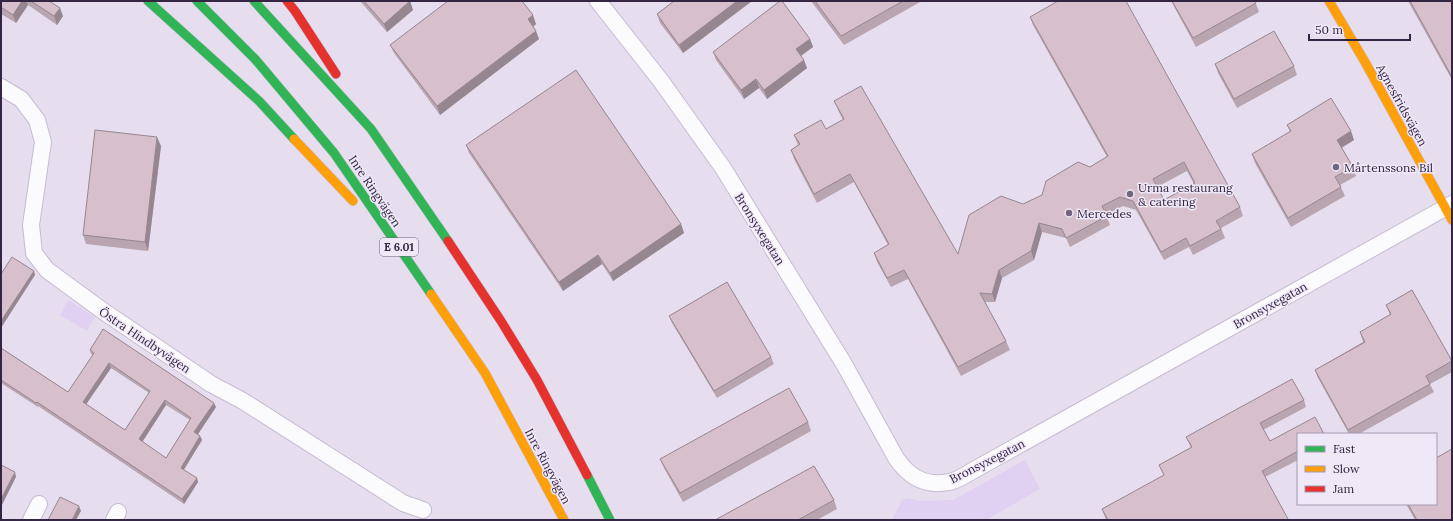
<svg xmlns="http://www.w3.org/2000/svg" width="1453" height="521" font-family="Lora,serif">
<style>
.green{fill:#e0d0f2}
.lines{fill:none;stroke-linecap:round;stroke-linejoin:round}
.street-casing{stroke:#c6bbd2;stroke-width:18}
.fast-casing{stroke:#c6bbd2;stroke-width:10}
.slow-casing{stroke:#c6bbd2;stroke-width:10}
.jam-casing{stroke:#c6bbd2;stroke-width:10}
.street{stroke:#fbfafd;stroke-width:16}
.fast{stroke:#30b455;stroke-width:9}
.slow{stroke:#ff9f0a;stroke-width:9}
.jam{stroke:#e5322d;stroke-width:9}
.wall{fill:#b9a5af;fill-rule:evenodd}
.shaded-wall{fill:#96868f}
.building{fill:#d7c0cc;stroke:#96868f;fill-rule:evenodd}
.poi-dot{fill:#72667f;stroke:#efe8f7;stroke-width:1.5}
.labels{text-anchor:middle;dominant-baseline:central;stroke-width:3;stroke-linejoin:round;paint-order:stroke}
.shield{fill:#efe8f7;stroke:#6c6079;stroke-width:1}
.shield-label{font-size:11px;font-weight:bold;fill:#342643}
.street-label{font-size:12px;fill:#342643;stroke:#efe8f7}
.poi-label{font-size:12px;fill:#342643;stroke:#efe8f7;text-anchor:start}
</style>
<rect width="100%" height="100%" fill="#e6deef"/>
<g class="green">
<path d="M68,300L95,317L87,331L60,315Z"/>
<path d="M1025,460L1040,489L986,520H892L902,500L909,498L918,501L953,500Z"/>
</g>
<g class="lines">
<defs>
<g id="street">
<path d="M598,1L661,81L723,168L844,364L896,458C909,477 925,487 949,482C957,481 967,474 974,470L1452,204"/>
<path d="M1,87L21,99L37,120L43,142L31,225L34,253L47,270L103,311L211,384L243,401L403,503L423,510"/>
<path d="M31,520L39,504"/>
<path d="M114,520L118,512"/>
</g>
<g id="fast">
<path d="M148,1L259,101L294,139"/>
<path d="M197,1L255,59L334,153L431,294"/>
<path d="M254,1L371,129L448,241"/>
<path d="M587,475L610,520"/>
</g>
<g id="slow">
<path d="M1329,1L1365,62L1452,220"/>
<path d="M294,139L353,201"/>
<path d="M431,294L485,373L564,520"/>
</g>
<g id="jam">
<path d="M287,1L295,11L336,74"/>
<path d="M448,241L501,321L537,380L587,475"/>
</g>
</defs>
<use href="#street" class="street-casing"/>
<use href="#fast" class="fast-casing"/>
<use href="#slow" class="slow-casing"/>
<use href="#jam" class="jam-casing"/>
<use href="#street" class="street"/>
<use href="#fast" class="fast"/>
<use href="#slow" class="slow"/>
<use href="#jam" class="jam"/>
</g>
<g class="wall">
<path d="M1,1H49L63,16L57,25L28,5L16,23L1,14Z"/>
<path d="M360,1H410L413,10L387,32Z"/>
<path d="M672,1H752L683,53L660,23L657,14L673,2Z"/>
<path d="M811,1H922L844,45Z"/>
<path d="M1171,1H1255L1259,12L1196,47Z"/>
<path d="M1408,1H1452V80Z"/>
<path d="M1030,17L1240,207L1243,216L1221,228L1225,238L1193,255L1189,247L1164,260L1136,210L1123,206L1106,215L1110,225L1070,247L1066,238L1042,232L1034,260L1002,278L995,302H985L1006,341L1010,350L961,376L908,279L891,287L877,262L874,253L888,245L854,182L817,203L794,159L791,150L798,145L794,135L826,129L843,120L838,110L834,101L958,254L1023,204L1042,195L1107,157L1033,25ZM1187,171L1194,184L1164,200L1157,187Z"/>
<path d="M536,24L533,27L539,39L440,115L394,53L390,45Z"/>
<path d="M810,39L813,47L801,56L807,68L767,99L759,88L744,99L716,60L713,52Z"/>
<path d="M1215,64L1294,66L1297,75L1237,108L1218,73Z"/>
<path d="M1287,125L1354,140L1342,148L1353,167L1356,176L1340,185L1345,196L1291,227L1255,163L1252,154L1290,132Z"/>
<path d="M466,145L681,224L684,233L613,281L602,264L563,291L469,153Z"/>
<path d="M161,146L148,251L86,244L83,235Z"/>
<path d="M1412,290L1452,362V372L1430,384L1434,392L1359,434H1349L1318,378L1315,370L1363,342L1360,332L1390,315L1386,305Z"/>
<path d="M669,316L771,357L774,364L717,398L672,323Z"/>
<path d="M1,348L68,392L93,356L91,354L90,350L216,407L198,434L200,436L202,440L184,470L198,482L184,504L38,406V407L1,383ZM111,368L149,393L125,430L86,404ZM166,405L190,420L166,458L142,442Z"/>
<path d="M1304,400L1306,407L1263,430L1270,441L1298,434V460L1265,477L1288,520H1106L1102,509L1164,476L1159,465L1191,448L1186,437Z"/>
<path d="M808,422L811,431L683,502L664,468L660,459Z"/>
<path d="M834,500L837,509L817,520H715Z"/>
<path d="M1406,504H1436L1452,520H1415Z"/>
</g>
<g class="shaded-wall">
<path d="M22,1H26L28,5L16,23L13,15Z"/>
<path d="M410,1L413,10L387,32L384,24Z"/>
<path d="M737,1H752L683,53L679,45Z"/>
<path d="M60,8L63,16L57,25L54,16Z"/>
<path d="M533,15L536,24L531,28L528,19Z"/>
<path d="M536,31L539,39L440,115L437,106Z"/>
<path d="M810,39L813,47L799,57L796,49Z"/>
<path d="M804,60L807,68L767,99L764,90Z"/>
<path d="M756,79L759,88L744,99L741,90Z"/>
<path d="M1351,131L1354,140L1340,148L1337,140Z"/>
<path d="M157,137L161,146L148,251L145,242Z"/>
<path d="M1039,223L1042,232L1034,260L1031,251Z"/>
<path d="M681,224L684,233L613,281L610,273Z"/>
<path d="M598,255L602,264L563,291L559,282Z"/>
<path d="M999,270L1002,278L995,302L992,294Z"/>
<path d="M34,271L35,275L1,328V321Z"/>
<path d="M109,363L111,368L85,406L83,402Z"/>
<path d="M165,400L166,405L141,444L139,439Z"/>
<path d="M214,403L216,407L196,437L194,432Z"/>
<path d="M200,436L202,440L182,472L181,468Z"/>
<path d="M15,472L16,477L1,507V499Z"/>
<path d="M197,478L198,482L184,504L182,499Z"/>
<path d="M79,506L81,511L76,520H72Z"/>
</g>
<g class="building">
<path d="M1,1H22L13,15L1,7Z"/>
<path d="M31,1H49L60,8L54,16Z"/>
<path d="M364,1H410L384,24Z"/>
<path d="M448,1H522L533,15L528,19L536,31L437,106L390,45Z"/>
<path d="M674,1H737L679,45L657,14Z"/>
<path d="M780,1H782L810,39L796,49L804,60L764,90L756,79L741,90L713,52Z"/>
<path d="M815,1H903L841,36Z"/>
<path d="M1058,1H1126L1240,207L1216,221L1221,229L1190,246L1186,238L1161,252L1133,201L1120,197L1102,206L1107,216L1066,238L1062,229L1039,223L1031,251L999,270L992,294L980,293L1006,341L958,367L904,270L887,278L874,253L889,244L850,174L814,194L791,150L800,144L794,135L821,120L826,129L844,119L834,101L861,86L958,254L969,215L1001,196L1023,204L1042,195L1046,181L1078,162L1090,167L1108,156L1030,17ZM1184,162L1195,183L1164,200L1153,179Z"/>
<path d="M1172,1H1255L1256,3L1193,38Z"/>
<path d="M1410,1H1452V77Z"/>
<path d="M1274,31L1294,66L1234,99L1215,64Z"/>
<path d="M576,70L681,224L610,273L598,255L559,282L466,145Z"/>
<path d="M1331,98L1351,131L1337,140L1353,167L1335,177L1341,187L1288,218L1252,154L1291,131L1287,125Z"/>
<path d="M95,130L157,137L145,242L83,235Z"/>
<path d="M12,257L34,271L1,321V274Z"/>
<path d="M727,282L771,357L714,391L669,316Z"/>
<path d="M1412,290L1452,361L1426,376L1430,384L1348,430L1315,370L1365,342L1360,332L1391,314L1386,305Z"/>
<path d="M103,329L214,403L194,432L200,436L181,468L197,478L182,499L37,402L36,403L1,380V348L68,392L94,353L90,350ZM109,363L150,391L125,430L83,402ZM165,400L191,418L166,458L139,439Z"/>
<path d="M1292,379L1304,400L1260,423L1270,441L1315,417L1324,434H1298V451L1262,471L1288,519L1286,520H1108L1102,509L1164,475L1159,465L1192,447L1186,437Z"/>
<path d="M789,388L808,422L680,493L660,459Z"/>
<path d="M1452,449V520H1417L1408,504H1436V458Z"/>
<path d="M1,465L15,472L1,499Z"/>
<path d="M814,466L834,500L798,520H715Z"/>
<path d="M60,497L79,506L72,520H48Z"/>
</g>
<g class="poi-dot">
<circle cx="1336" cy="167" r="4"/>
<circle cx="1130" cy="194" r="4"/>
<circle cx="1069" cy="213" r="4"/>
</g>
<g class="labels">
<rect class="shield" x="380" y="238" width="38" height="18" rx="3"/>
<g class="shield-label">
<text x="399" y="247">E 6.01</text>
</g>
<g class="street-label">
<text transform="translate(1402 105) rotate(61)">Agnesfridsvägen</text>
<text transform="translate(375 191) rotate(56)">Inre Ringvägen</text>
<text transform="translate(760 229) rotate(58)">Bronsyxegatan</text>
<text transform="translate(1270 305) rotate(-29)">Bronsyxegatan</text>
<text transform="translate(145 340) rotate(34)">Östra Hindbyvägen</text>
<text transform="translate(987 461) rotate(-27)">Bronsyxegatan</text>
<text transform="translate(548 466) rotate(62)">Inre Ringvägen</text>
</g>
<g class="poi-label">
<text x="1344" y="167">Mårtenssons Bil</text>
<text x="1138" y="187">Urma restaurang<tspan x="1138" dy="14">&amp; catering</tspan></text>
<text x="1077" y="213">Mercedes</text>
</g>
</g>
<rect width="1453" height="521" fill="none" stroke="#342643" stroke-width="4"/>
<rect x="1297" y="433" width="140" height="72" fill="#efe8f7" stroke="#a49aaf"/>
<rect x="1305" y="446" width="20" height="6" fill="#30b455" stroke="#a49aaf"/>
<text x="1333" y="453" font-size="12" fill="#342643">Fast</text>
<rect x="1305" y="466" width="20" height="6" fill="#ff9f0a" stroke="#a49aaf"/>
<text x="1333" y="473" font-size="12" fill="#342643">Slow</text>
<rect x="1305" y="486" width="20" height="6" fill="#e5322d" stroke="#a49aaf"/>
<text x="1333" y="493" font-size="12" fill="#342643">Jam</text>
<path d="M1309 34v6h101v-6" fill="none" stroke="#342643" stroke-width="2"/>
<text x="1315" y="34" font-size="12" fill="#342643" stroke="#efe8f7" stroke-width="3" paint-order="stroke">50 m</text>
</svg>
